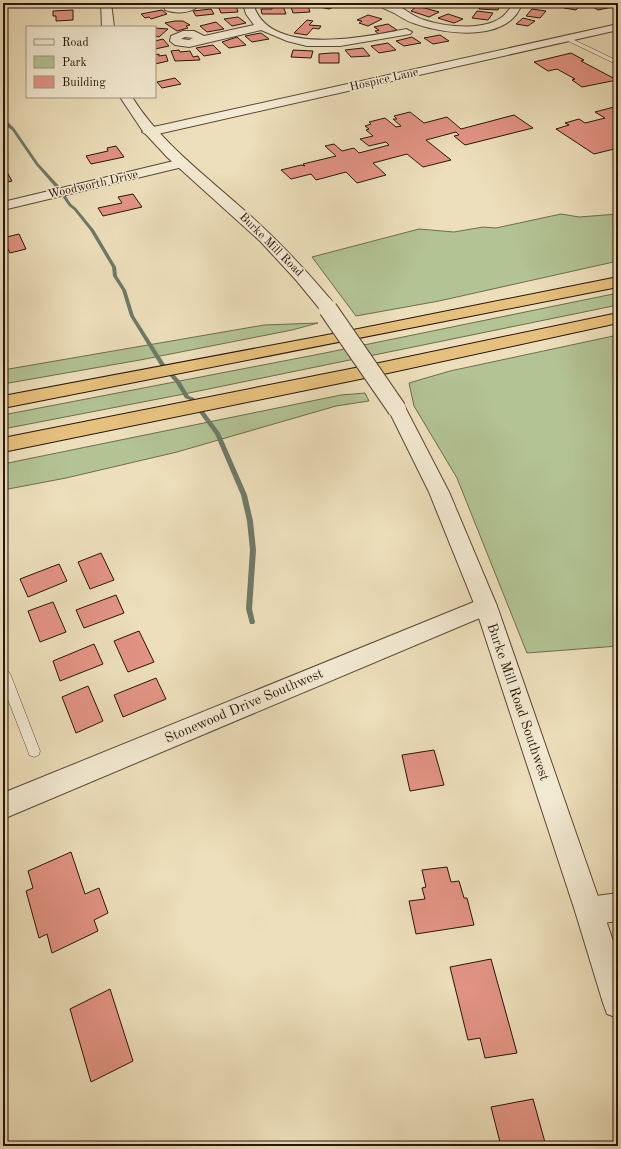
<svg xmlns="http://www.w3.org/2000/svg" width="621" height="1149" font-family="'Old Standard TT',serif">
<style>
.green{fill:#b3c394;stroke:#6e6c4e}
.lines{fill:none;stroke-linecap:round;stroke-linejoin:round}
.stream{fill:#6d7a69;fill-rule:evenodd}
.building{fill:#e39485;stroke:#291507}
.service-casing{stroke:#5a4834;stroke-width:1}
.minor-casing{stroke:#5a4834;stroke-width:2}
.tertiary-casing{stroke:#5a4834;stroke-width:2}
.motorway-casing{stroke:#291507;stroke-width:2}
.service{fill:#f3ead3;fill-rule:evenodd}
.minor{fill:#f3ead3;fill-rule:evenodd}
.tertiary{fill:#f3ead3;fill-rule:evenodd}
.motorway{fill:#e6c07e;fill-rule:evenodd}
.tertiary-bridge-far1-casing{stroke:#5a4834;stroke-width:16;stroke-linecap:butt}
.tertiary-bridge-casing{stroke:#5a4834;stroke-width:20;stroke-linecap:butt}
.tertiary-bridge-far1{stroke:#f3ead3;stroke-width:15}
.tertiary-bridge{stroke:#f3ead3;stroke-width:18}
.labels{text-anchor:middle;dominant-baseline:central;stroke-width:3;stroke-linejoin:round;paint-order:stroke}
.far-street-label{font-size:12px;fill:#291507;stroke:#f3ead3}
.street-label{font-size:14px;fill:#291507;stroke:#f3ead3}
</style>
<rect width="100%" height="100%" fill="#eddfbb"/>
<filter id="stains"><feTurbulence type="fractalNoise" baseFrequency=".005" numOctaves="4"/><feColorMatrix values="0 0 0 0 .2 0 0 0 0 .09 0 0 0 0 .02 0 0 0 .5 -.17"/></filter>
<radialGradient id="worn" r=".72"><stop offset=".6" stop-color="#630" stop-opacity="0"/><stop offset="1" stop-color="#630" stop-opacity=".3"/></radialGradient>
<g class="green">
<path d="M561,214L579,217L618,214V261L439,301L356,316L312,257L419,229L454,232L483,227L496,228Z"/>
<path d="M618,293V305L184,394L3,429V415L320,354Z"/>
<path d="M318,323L292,330L140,360L3,384V370L264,325Z"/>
<path d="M618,335V646L527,653L457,478L414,406L409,383L450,371Z"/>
<path d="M365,393L369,401L336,406L177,452L66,478L3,490V464L341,395Z"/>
</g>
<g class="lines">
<path class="stream" d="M3,117L14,128L38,163L60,187L71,204L76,208L94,230L116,267L117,276L126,290L134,316L164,363L180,381L189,396L194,398L220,433L247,495L253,521L256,550L252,609L255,622L254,624H250L246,609L250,550L247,521L241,495L215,434L190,400L185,398L176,383L160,365L130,316L122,290L113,276L112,267L90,230L74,210L69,206L57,189L36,165L12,130C7,127 3,122 3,117Z"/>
</g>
<g class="building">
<path d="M137,3H158L159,5L138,7Z"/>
<path d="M235,3L238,12L221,13L218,6Z"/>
<path d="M320,3H336L341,4L329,9L315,6Z"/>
<path d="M421,3H442L435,7Z"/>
<path d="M487,3L500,4L498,10L479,9L481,4L487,5Z"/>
<path d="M534,3H550L548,7L533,6Z"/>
<path d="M567,3L580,5L576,10L564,8Z"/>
<path d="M604,3L612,7L598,10L591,6Z"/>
<path d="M272,6H283L286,14H262L261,9H272Z"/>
<path d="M308,6L310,12L293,13L291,7Z"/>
<path d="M417,6L439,12L429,17L411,11Z"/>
<path d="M211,9L214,14L196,16L193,11Z"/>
<path d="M532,9L546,11L540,18L526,16Z"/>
<path d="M73,10V20L56,21V16H53V11Z"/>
<path d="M162,10L167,14L151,19L149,17L145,18L141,14Z"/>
<path d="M477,11L493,13L488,20L472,18Z"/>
<path d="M448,14L463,19L454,23L438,18Z"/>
<path d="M368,15L382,19L368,26L359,23L362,21L357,20Z"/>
<path d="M238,17L246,23L232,26L224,19Z"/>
<path d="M523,18L535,21L528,26L516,24Z"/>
<path d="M307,20L313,21L309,25L321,26L319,29L313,28L307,35L294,33Z"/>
<path d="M175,21H183L190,25L186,26L188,28L177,31L165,23Z"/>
<path d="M216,22L224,29L207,32L200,26Z"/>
<path d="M388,24L397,30L379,34L375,31L379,30L374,27Z"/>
<path d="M155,28L168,29L159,37L155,36Z"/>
<path d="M261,33L269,39L252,42L245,36Z"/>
<path d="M440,35L449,41L433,44L424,38Z"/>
<path d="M237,37L246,45L229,48L222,42Z"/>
<path d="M412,37L421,43L404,46L396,41Z"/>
<path d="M163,39L169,46L155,49V41Z"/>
<path d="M388,43L396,50L379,53L371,46Z"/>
<path d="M213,45L221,53L204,56L196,48Z"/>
<path d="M363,48L370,56L351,57L345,50Z"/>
<path d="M179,50L180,52L190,51L193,57L198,56L200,60L175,61L171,51Z"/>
<path d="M293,50L313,51L311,58L291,57Z"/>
<path d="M331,53H339V63H319V54Z"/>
<path d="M571,53L584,60L581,61L617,80L582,87L572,80L575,79L557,69L548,71L534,62Z"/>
<path d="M159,54V56L166,55L168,61L155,64V55Z"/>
<path d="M175,78L181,84L162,88L157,82Z"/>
<path d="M618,106V148L594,154L556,129L569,125L565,123L579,119L585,123L605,118L595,112Z"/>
<path d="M410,112L424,123L447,117L461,129L514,115L533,128L465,145L454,136L459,135L456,132L426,140L451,160L423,167L407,154L373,163L386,175L357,183L346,172L316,180L311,174L291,179L281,170L301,165L305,166L303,164L336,156L325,146L334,144L342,151L354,148L359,153L389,145L386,142L369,146L360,139L373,136L366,130L369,129L365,126L371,124L369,122L385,118L396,127L401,126L393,119H397L394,116Z"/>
<path d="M116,146L124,157L91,164L86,156L108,151L107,148Z"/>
<path d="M7,172L12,181L3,183V173Z"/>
<path d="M133,194L142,207L103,216L98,208L122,203L118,197Z"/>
<path d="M19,234L26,249L10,253L8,249L3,250V238Z"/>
<path d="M101,553L114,580L90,589L78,562Z"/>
<path d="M59,564L67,581L28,597L20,579Z"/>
<path d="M116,595L124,613L84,628L76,610Z"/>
<path d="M53,602L66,632L40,642L28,611Z"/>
<path d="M139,631L154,662L128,672L114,641Z"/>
<path d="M94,644L103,664L60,681L53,661Z"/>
<path d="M156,678L166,699L123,717L114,695Z"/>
<path d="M88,686L103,721L76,733L62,697Z"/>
<path d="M434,750L444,785L410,791L402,755Z"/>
<path d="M71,852L85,894L99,888L108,913L94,920L98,931L52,953L47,934L39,938L26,891L33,888L28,871Z"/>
<path d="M447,867L451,882L459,881L464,898H467L474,925L416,934L409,901L425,899L422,888L426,887L422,870Z"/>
<path d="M491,959L517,1053L485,1058L480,1038L468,1040L450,967Z"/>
<path d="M110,989L133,1061L91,1082L70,1009Z"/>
<path d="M533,1099L546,1146H501L491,1107Z"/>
</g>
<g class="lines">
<defs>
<g id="service">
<path d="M568,37L618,61V65L566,40Z"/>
<path d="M5,671L9,672L11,676L40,751L39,755L34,757L29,755L28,751L3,687V672Z"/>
</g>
<g id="minor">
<path d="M164,3H174V6L181,7L188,3H201C193,14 177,14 165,10Z"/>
<path d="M243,3H253C267,58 367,37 406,29L412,32L410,34L340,46H307L287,41L261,30L189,47L175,45L170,41L171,36L183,31H194L204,36L254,25L246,14ZM185,37L193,38L189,40L181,39Z"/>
<path d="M376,3C380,3 386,2 391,3C403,7 412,16 424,20C449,28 502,34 512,3H522C510,42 447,35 416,24C408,22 401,17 394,13C389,10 380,8 376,3Z"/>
<path d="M618,24V30L149,136L142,132L149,128Z"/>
<path d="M182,159L187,160L189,163L187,166L3,210V202Z"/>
<path d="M486,597L494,600L497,606L494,612L3,819V793Z"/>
<path d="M618,893V921L589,925L579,921L575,911L579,901L589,897Z"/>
</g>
<g id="tertiary">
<path d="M101,3H111L114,27H102Z"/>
<path d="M120,97H132C161,143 205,175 245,211C276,238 304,268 331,300L333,304L331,308L325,309L319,308L296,280L260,241L167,157L142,130Z"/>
<path d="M397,403L404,405L406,409L449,492L497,606L603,911L618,956V1018L607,1014L603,1003L575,911L475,606L429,492L388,409L390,405Z"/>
</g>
<g id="motorway">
<path d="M618,277V287L3,408V396L343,332Z"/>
<path d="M618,313V323L365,378L3,452V438L365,366Z"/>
</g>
</defs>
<use href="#service" class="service-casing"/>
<use href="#minor" class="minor-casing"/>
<use href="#tertiary" class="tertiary-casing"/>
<use href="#motorway" class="motorway-casing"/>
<use href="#service" class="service"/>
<use href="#minor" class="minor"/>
<use href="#tertiary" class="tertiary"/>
<use href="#motorway" class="motorway"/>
<defs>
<path id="tertiary-bridge-far1" d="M325,304L329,310"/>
<path id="tertiary-bridge" d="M328,309L397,409"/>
</defs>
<use href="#tertiary-bridge-far1" class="tertiary-bridge-far1-casing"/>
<use href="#tertiary-bridge" class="tertiary-bridge-casing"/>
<use href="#tertiary-bridge-far1" class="tertiary-bridge-far1"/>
<use href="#tertiary-bridge" class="tertiary-bridge"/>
</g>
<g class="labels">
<g class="far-street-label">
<text transform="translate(384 80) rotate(-13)">Hospice Lane</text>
<text transform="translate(93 185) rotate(-13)">Woodworth Drive</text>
<text transform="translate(271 245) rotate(45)">Burke Mill Road</text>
</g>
<g class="street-label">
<text transform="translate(518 702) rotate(71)">Burke Mill Road Southwest</text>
<text transform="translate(244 706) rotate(-23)">Stonewood Drive Southwest</text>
</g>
</g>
<rect width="621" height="1149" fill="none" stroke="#eddfbb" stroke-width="16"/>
<rect x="4" y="4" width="613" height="1141" fill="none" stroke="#291507" stroke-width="2"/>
<rect x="8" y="8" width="605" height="1133" fill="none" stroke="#291507"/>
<rect x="26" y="26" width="130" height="72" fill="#f3ead3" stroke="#a29581"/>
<rect x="34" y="39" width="20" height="6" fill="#f3ead3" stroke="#a29581"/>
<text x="62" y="46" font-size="12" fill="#291507">Road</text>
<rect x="34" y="56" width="20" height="12" fill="#b3c394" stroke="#a29581"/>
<text x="62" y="66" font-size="12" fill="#291507">Park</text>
<rect x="34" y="76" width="20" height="12" fill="#e39485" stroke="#a29581"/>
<text x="62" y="86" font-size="12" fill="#291507">Building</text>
<rect width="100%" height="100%" filter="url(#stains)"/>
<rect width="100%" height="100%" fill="url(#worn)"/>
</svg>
